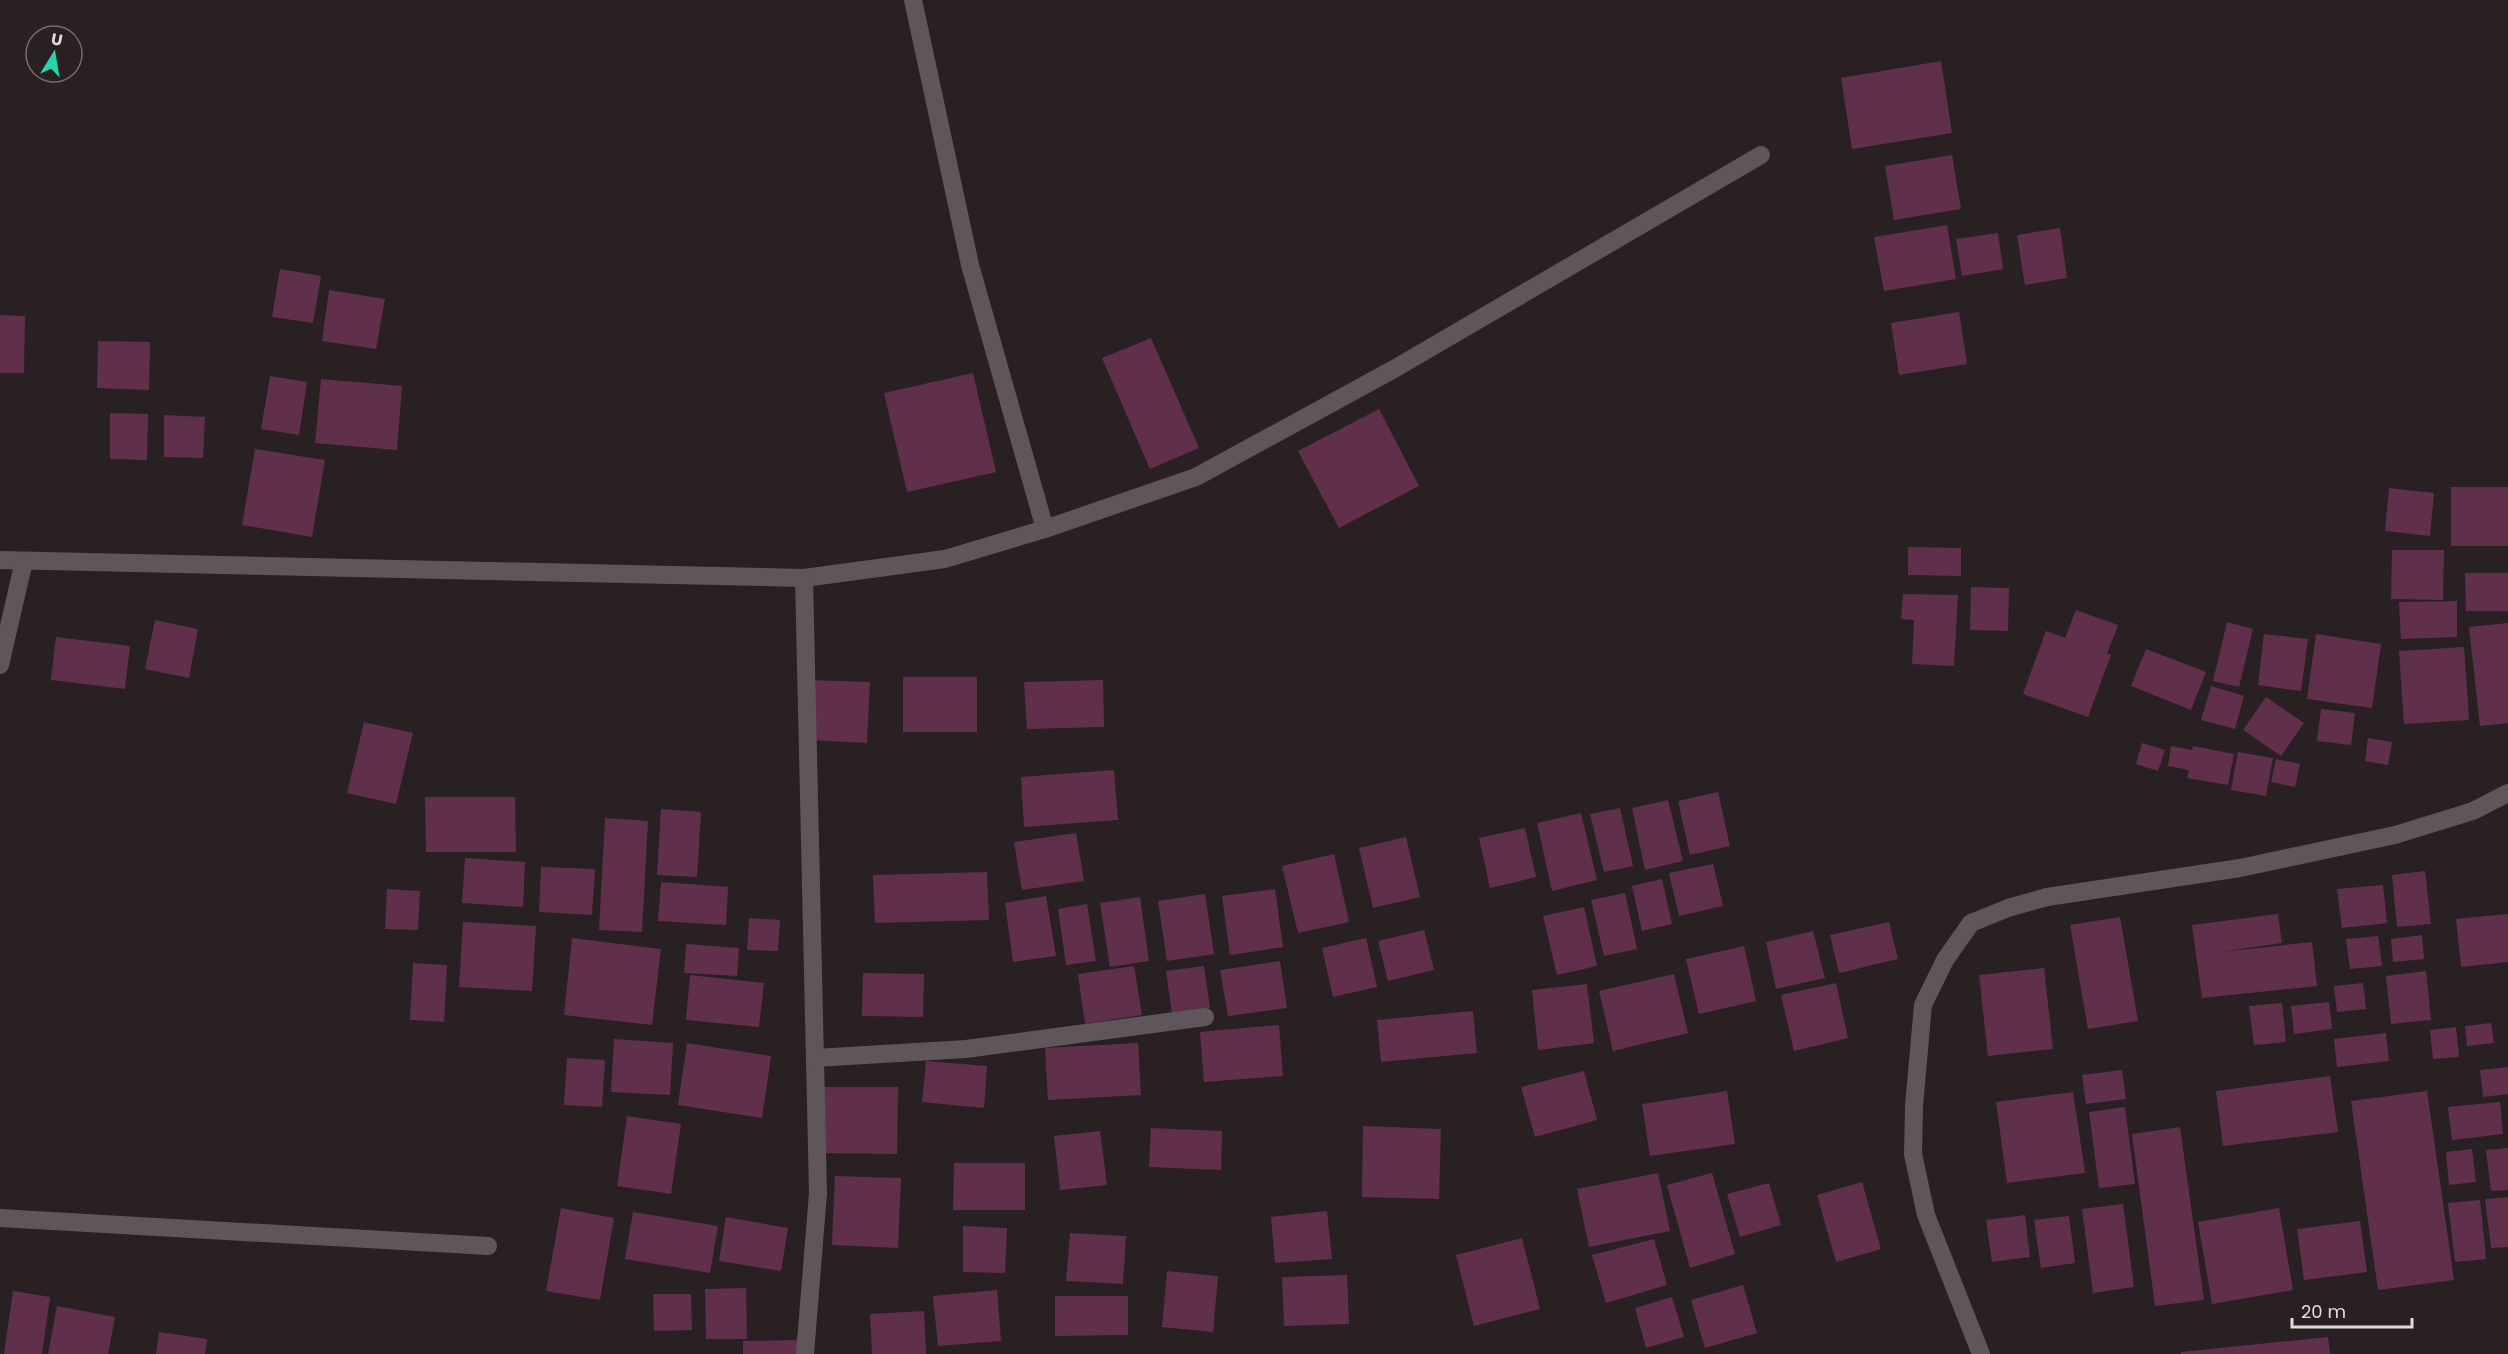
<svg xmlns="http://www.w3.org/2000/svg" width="2508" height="1354" font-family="Poppins,sans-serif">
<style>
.building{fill:#602f4b}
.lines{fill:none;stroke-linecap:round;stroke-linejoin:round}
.minor{stroke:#5f555a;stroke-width:18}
</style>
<rect width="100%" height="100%" fill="#292024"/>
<g class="building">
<path d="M1941,61L1952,133L1852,149L1841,78Z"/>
<path d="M1952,155L1961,209L1894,220L1885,166Z"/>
<path d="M1947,225L1956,279L1884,291L1874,237Z"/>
<path d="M2060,228L2067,278L2025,285L2017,235Z"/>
<path d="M1998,233L2003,269L1962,276L1956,239Z"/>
<path d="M280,269L321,276L313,323L272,317Z"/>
<path d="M329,290L385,299L376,349L322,341Z"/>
<path d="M1959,312L1967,364L1899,375L1891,323Z"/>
<path d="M0,315L25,316L24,373H0Z"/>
<path d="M1151,338L1199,448L1150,469L1102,358Z"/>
<path d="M98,341L150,342L149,390L97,388Z"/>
<path d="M973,373L996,472L907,492L884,393Z"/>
<path d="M270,376L307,382L299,435L261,429Z"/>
<path d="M321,379L402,386L397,450L315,443Z"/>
<path d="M1379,409L1419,486L1339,528L1298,451Z"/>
<path d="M110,413L148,414L147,460L110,459Z"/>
<path d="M164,415L205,417L203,458L164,457Z"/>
<path d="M255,449L325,460L312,537L242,525Z"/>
<rect x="2451" y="487" width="57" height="59"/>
<path d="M2389,488L2434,493L2430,536L2385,531Z"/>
<path d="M1908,547L1961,548V576L1908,575Z"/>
<path d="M2392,550H2444L2443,600L2391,599Z"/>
<path d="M2465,573H2508V611H2466Z"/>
<path d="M1971,587L2009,588L2008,631L1970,630Z"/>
<path d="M1903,594L1958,595L1954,666L1912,664L1914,620L1901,619Z"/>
<path d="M2457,601V637L2401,639L2399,602Z"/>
<path d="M2076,610L2118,625L2107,654L2111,655L2088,717L2023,694L2046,631L2065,638Z"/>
<path d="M155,620L198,629L189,678L145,669Z"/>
<path d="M2227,622L2253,629L2239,687L2213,681Z"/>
<path d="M2508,623V723L2480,726L2469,627Z"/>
<path d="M2264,634L2308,639L2301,691L2258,685Z"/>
<path d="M2316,634L2381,644L2372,708L2307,699Z"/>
<path d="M56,637L130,646L125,689L51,680Z"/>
<path d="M2464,647L2469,720L2404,724L2399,651Z"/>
<path d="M2146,649L2206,672L2191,710L2131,686Z"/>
<rect x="903" y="677" width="74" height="55"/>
<path d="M809,680L870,682L867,743L806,740Z"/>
<path d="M1103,680L1104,727L1027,729L1024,682Z"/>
<path d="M2211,686L2244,696L2235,729L2201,720Z"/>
<path d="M2266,697L2304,723L2281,756L2243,730Z"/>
<path d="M2321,709L2355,713L2351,745L2317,741Z"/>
<path d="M364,722L413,733L396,804L347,793Z"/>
<path d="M2368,738L2392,742L2388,765L2365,761Z"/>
<path d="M2142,743L2165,750L2158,771L2136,764Z"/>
<path d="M2171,746L2192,750L2193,746L2234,754L2228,785L2187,778L2189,770L2168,766Z"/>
<path d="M2238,752L2273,758L2266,796L2231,790Z"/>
<path d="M2276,759L2300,764L2295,787L2271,782Z"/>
<path d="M1114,770L1118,820L1024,827L1021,777Z"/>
<path d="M1718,792L1730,846L1690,855L1678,801Z"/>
<path d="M425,797H515L516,852H426Z"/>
<path d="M1668,800L1683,861L1645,870L1632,808Z"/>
<path d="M1620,808L1633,866L1604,872L1590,814Z"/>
<path d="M661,809L701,812L697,877L657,875Z"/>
<path d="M1581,813L1597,880L1552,891L1537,823Z"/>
<path d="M605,818L648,821L642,932L599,930Z"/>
<path d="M1525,828L1536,877L1490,888L1479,838Z"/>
<path d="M1076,833L1084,881L1022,890L1014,842Z"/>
<path d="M1406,837L1420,897L1373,908L1359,848Z"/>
<path d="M1334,854L1349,922L1298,933L1282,866Z"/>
<path d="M465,858L525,862L523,907L462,903Z"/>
<path d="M1713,864L1723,906L1679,916L1669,873Z"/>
<path d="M541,867L595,869L592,915L539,912Z"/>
<path d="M2425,871L2431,924L2397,927L2392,875Z"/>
<path d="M987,872L989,920L875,923L873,875Z"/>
<path d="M1662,879L1672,924L1642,931L1632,886Z"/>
<path d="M661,882L728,887L726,925L658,921Z"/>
<path d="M2383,885L2387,923L2342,928L2337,889Z"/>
<path d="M387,889L420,891L418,930L385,929Z"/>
<path d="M1275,889L1283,947L1230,955L1222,896Z"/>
<path d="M1625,893L1637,949L1604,956L1591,900Z"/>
<path d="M1205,894L1214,954L1167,961L1158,901Z"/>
<path d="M1046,896L1056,956L1013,962L1005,903Z"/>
<path d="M1140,897L1149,961L1110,967L1100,903Z"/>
<path d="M1087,904L1096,961L1066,965L1058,909Z"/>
<path d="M1584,907L1597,966L1557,975L1543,916Z"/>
<path d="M2278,914L2282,943L2221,952L2312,942L2317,986L2202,998L2192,925Z"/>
<path d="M2508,914V962L2461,967L2456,919Z"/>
<path d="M2120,917L2138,1021L2088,1029L2070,925Z"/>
<path d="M749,918L780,920L778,951L747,950Z"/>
<path d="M463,922L536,926L532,991L459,987Z"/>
<path d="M1889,922L1898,959L1839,973L1830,935Z"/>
<path d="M1424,930L1434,970L1388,981L1378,941Z"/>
<path d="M1813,931L1825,978L1776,989L1766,942Z"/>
<path d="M2422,935L2424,959L2393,962L2391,939Z"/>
<path d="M2378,936L2382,966L2350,969L2346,939Z"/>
<path d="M572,938L661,949L652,1025L564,1015Z"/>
<path d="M1366,938L1377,987L1333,997L1322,948Z"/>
<path d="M686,944L739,948L737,976L684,973Z"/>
<path d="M1744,946L1756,1001L1699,1014L1686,959Z"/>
<path d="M1280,961L1287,1008L1228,1016L1220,970Z"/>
<path d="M413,963L447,965L444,1022L410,1020Z"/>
<path d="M1134,966L1142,1015L1085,1024L1078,974Z"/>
<path d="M1204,966L1210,1008L1172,1014L1166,971Z"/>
<path d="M2044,968L2053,1049L1988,1056L1979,975Z"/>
<path d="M2426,971L2431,1020L2391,1024L2386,976Z"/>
<path d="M863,973L924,974L923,1017L862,1016Z"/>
<path d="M1674,974L1688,1033L1613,1051L1599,991Z"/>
<path d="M690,975L764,983L759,1027L686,1020Z"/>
<path d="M1836,983L1848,1038L1794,1051L1781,995Z"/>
<path d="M2363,983L2366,1009L2337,1012L2334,986Z"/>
<path d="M1587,984L1594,1043L1538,1050L1532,990Z"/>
<path d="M2329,1002L2332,1029L2294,1034L2291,1006Z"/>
<path d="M2282,1003L2286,1042L2254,1045L2249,1006Z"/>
<path d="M1473,1011L1477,1053L1381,1062L1377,1020Z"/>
<path d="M2491,1023L2494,1043L2467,1046L2465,1026Z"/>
<path d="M1279,1025L1283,1076L1204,1082L1200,1032Z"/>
<path d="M2456,1027L2459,1057L2433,1059L2430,1030Z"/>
<path d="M2386,1033L2389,1061L2337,1067L2334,1039Z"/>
<path d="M614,1039L673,1043L670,1095L611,1092Z"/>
<path d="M687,1043L771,1056L762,1118L678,1105Z"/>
<path d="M1138,1043L1141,1095L1048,1100L1045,1048Z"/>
<path d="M567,1058L605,1060L602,1107L564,1105Z"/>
<path d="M926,1061L987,1066L984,1108L922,1102Z"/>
<path d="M2508,1067V1094L2483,1097L2480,1070Z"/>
<path d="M2122,1070L2126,1099L2086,1104L2082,1075Z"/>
<path d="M1584,1071L1597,1120L1535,1137L1521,1087Z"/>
<path d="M2330,1076L2338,1132L2223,1146L2216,1091Z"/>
<path d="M819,1087H898L897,1154L818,1153Z"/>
<path d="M1727,1091L1735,1144L1650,1156L1642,1104Z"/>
<path d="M2427,1091L2454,1280L2378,1290L2351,1101Z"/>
<path d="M2073,1092L2085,1173L2007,1183L1996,1102Z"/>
<path d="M2500,1102L2503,1134L2452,1140L2448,1107Z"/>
<path d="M2125,1107L2135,1184L2099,1188L2089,1112Z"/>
<path d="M627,1116L681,1124L671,1194L617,1186Z"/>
<path d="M1363,1126L1441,1129L1439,1199L1362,1197Z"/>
<path d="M2180,1127L2204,1300L2155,1306L2132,1134Z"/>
<path d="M1151,1128L1222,1131L1221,1170L1149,1167Z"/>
<path d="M1100,1131L1107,1185L1060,1190L1054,1136Z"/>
<path d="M2508,1148V1190L2491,1191L2486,1150Z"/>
<path d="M2472,1149L2476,1182L2449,1185L2446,1152Z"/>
<path d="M954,1163H1025V1210H953Z"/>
<path d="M1658,1173L1670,1231L1589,1247L1577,1189Z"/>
<path d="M1712,1173L1735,1254L1690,1268L1667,1185Z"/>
<path d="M835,1176L901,1178L898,1248L832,1245Z"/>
<path d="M1862,1182L1881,1249L1836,1262L1817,1195Z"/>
<path d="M1769,1183L1781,1225L1740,1237L1727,1194Z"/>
<path d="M2508,1197V1247L2491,1248L2485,1199Z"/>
<path d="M2480,1200L2486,1259L2455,1262L2448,1203Z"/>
<path d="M2123,1204L2134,1287L2093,1293L2082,1209Z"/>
<path d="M561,1208L614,1218L600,1300L546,1291Z"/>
<path d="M2279,1208L2293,1290L2212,1304L2198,1222Z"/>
<path d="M1327,1211L1332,1259L1275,1263L1271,1217Z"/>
<path d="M633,1212L718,1226L710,1273L625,1259Z"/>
<path d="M2025,1215L2030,1257L1992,1262L1986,1220Z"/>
<path d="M2069,1216L2075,1263L2041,1268L2034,1220Z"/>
<path d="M726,1217L788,1228L781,1271L719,1261Z"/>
<path d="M2360,1221L2367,1272L2304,1280L2297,1229Z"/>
<path d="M963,1226L1007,1228L1005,1273L963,1272Z"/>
<path d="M1070,1233L1126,1236L1123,1284L1066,1281Z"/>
<path d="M1522,1238L1540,1309L1474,1326L1456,1255Z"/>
<path d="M1654,1239L1667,1285L1606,1303L1592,1255Z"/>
<path d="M1167,1271L1218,1276L1213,1332L1162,1327Z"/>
<path d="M1347,1275L1349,1324L1284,1326L1282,1277Z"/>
<path d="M1743,1285L1757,1333L1705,1348L1691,1300Z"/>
<path d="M746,1288L747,1339H706L705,1289Z"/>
<path d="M997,1290L1001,1341L938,1346L933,1296Z"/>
<path d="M13,1291L50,1297L42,1354H4Z"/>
<path d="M653,1294H691L692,1330L654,1331Z"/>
<path d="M1055,1296H1128V1335L1055,1336Z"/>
<path d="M1672,1297L1684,1337L1646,1348L1635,1308Z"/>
<path d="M57,1306L115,1317L108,1354H48Z"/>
<path d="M924,1311L926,1354H872L870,1314Z"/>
<path d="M159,1332L207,1339L205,1354H156Z"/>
<path d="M2328,1337L2330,1354H2181V1352Z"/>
<path d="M797,1340V1354H743V1341Z"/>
</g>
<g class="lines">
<g class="minor">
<path d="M913,0L970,265L1045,529"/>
<path d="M0,560L804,578L945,559L1045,529L1196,477L1394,369L1761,155"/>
<path d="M804,578L818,1193L805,1354"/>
<path d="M0,665L24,561"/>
<path d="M815,1058L966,1049L1205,1017"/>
<path d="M0,1218L488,1246"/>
<path d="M1981,1354L1926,1215L1913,1154L1914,1106L1923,1005L1945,960L1971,923L2008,908L2047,897L2240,868L2395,835L2473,811L2508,793"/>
</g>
</g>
<g transform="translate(54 54) rotate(11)"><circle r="28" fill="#292024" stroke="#736b6e" stroke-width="1.5"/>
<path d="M0-4.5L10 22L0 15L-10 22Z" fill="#27d5ad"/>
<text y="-9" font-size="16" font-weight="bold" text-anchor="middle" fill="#e1dbde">U</text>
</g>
<path d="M2292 1318v9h120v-9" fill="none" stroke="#e1dbde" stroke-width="3"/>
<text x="2301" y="1318" font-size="18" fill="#e1dbde" stroke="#292024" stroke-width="4.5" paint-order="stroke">20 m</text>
</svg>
